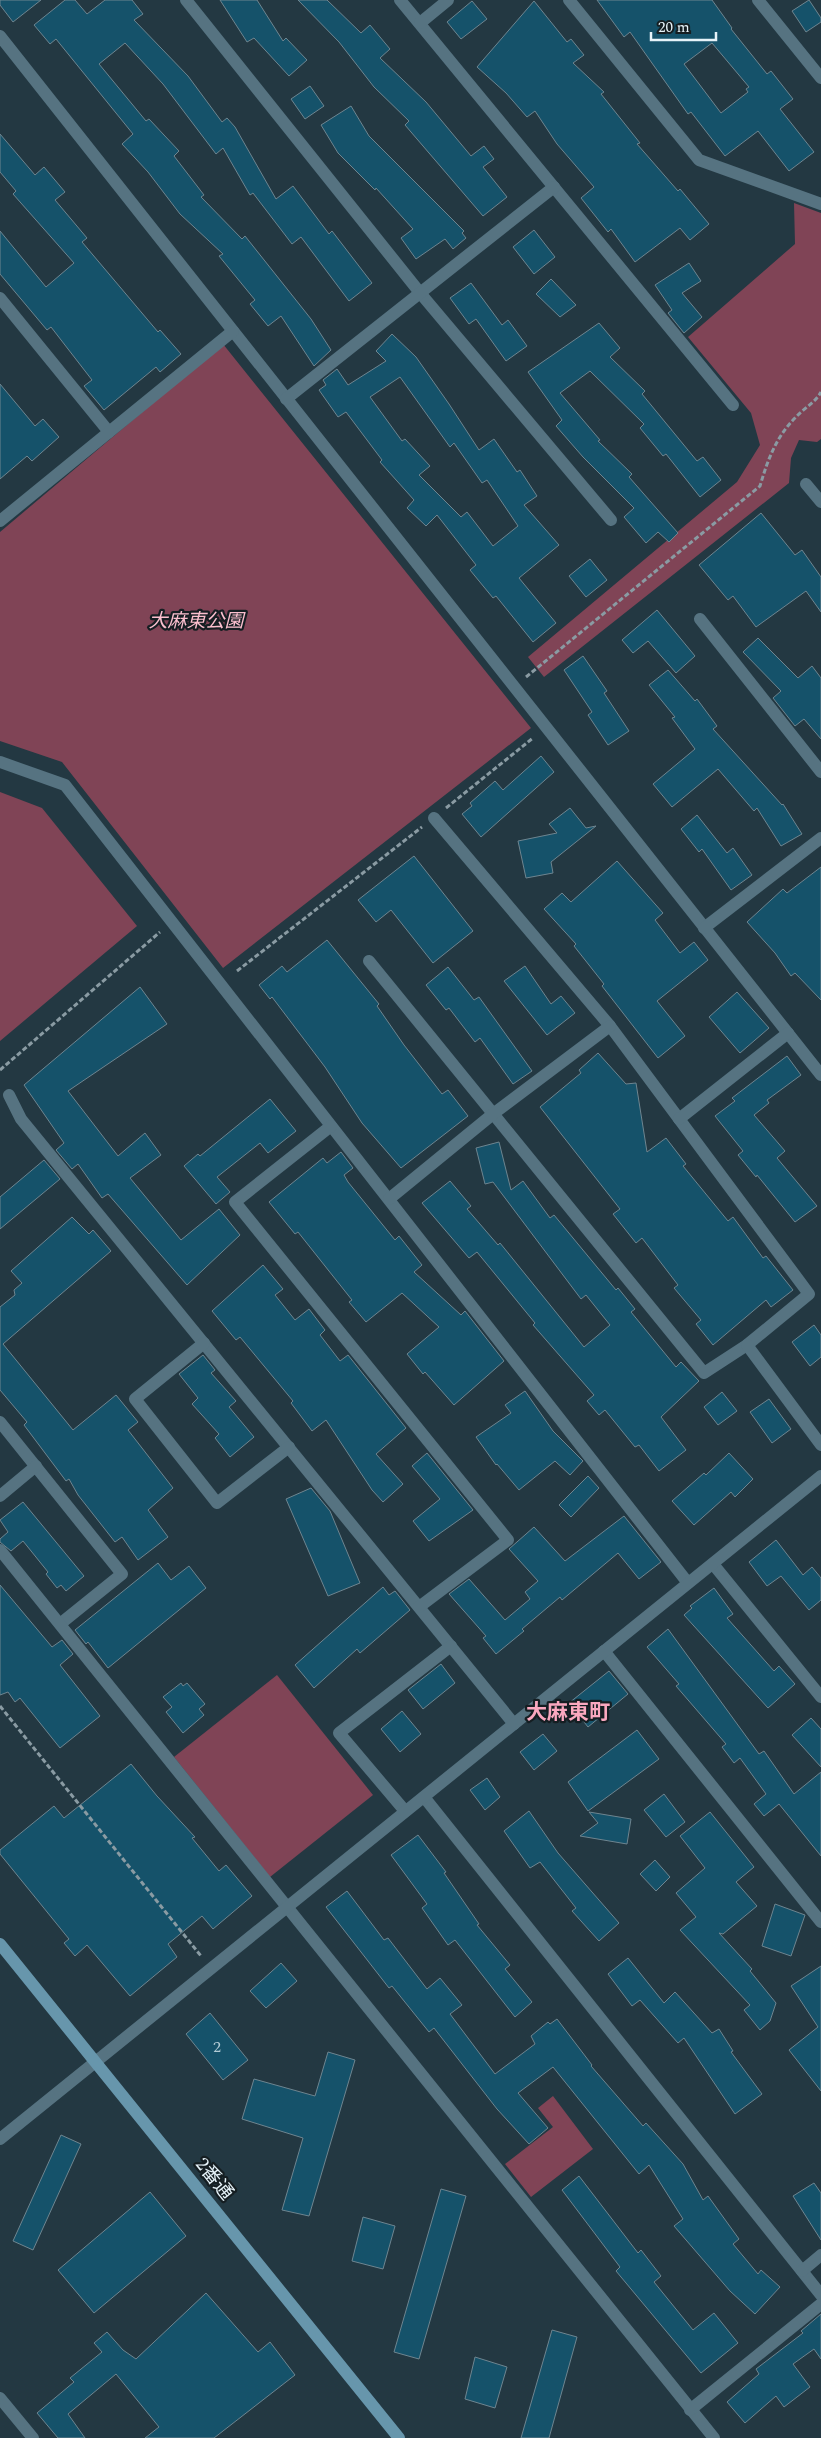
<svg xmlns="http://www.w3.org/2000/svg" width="821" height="2438" font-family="Spectral,'Noto Sans JP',serif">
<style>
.green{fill:#804456}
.building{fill:#15526a;stroke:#6e8590;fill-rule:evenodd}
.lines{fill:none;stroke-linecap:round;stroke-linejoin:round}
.path{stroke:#8a9ba3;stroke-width:3;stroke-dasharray:5 2.5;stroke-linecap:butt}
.street{stroke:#567381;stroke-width:12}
.secondary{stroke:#6796ac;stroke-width:12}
.labels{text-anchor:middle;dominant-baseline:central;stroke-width:4.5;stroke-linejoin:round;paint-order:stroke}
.number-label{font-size:16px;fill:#b2cbd5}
.park-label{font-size:19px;font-style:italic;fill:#fbbfce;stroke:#151e22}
.street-label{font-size:19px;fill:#e6f3f9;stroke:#151e22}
.quarter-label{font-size:21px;font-weight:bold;fill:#faa8bf;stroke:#151e22}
</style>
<rect width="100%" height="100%" fill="#233842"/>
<g class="green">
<path d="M794,203L821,213V439L817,442L799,440L791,458L789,483L544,677L528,657L737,482L760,445L751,413L688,337L795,244Z"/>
<path d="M223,344L531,728L223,968L62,762L0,741V532Z"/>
<path d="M0,792L42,808L137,926L0,1041Z"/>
<path d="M277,1675L373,1795L270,1877L174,1757Z"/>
<path d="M553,2096L593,2149L531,2197L505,2164L553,2127L538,2108Z"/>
</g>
<g class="building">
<path d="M0,0H41L13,22L0,5Z"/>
<path d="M65,0H75L87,14L105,0H132L143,14L134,20L188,76L222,122L227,118L235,127L276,199L293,186L329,234L332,231L372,283L349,301L301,237L292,244L253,193L250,195L223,148L216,154L163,84L125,43L99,64L146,121L149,119L179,151L174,156L204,195L201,197L242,239L245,236L311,319L331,350L314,366L281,316L268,326L250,304L255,300L219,256L223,254L180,214L148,172L122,144L133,134L56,39L50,44L34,25Z"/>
<path d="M220,0H257L283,41L286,38L307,60L289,76L254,38L247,42Z"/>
<path d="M298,0H327L361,33L370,25L390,49L380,58L426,102L471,156L484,146L494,159L483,167L507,197L483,216L405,125L409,121L374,87L339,42Z"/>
<path d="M597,0H712L732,28L731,29L767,74L771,71L793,99L780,109L814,152L789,171L758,131L725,156L691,112L688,114L630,32L624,37ZM712,43L749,87L746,89L748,92L721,113L684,64Z"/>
<path d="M809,0L821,18V22L806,32L792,11Z"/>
<path d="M472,1L487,19L461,39L447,22Z"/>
<path d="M534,1L567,42L571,39L584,55L573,63L604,92L601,94L640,143L637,144L678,191L680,189L709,224L690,240L680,228L635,262L611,229L608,232L581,198L594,187L557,144L535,111L527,117L506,93L477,67Z"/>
<path d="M310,86L324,106L305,119L291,99Z"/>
<path d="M351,106L369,136L464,231L462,233L466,238L453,249L445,239L416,259L401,238L413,229L376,188L375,190L338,153L321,125Z"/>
<path d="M0,134L35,175L44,167L65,192L55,200L87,238L82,242L158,332L160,330L181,354L160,372L156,367L104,410L84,386L92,380L51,327L47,330L0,274V231L46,287L74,263L13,194L16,191L0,172Z"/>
<path d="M534,230L555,257L534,274L513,247Z"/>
<path d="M689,263L701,281L682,293L702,317L684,333L668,313L672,310L655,285Z"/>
<path d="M551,279L576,305L560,317L536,294Z"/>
<path d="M471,283L502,325L508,320L527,346L506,361L476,319L469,324L450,298Z"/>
<path d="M599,323L620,348L610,357L645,391L642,394L697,461L703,457L721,480L700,497L666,454L663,456L640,428L644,424L590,371L560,393L600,440L598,441L632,474L629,477L678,533L669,542L658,532L646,543L624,517L634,508L583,457L556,426L562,420L528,372Z"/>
<path d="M392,334L416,357L449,404L479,450L494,439L517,472L520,470L537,496L524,505L559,545L519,578L556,623L533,642L496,596L493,598L470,570L476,565L437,515L426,526L407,508L414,500L380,462L382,460L346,412L338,417L319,390L326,385L323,380L337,369L348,385L386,361L376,351ZM400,377L450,447L454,443L482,483L487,480L518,526L493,546L467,512L461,517L419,475L430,466L405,439L402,441L370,397Z"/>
<path d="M0,384L35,426L43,419L59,437L32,461L27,456L0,479Z"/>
<path d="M761,513L795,555L802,550L821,577V612L806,591L756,627L733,596L728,600L699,565Z"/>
<path d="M590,559L607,580L586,597L569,576Z"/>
<path d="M657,610L695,656L676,673L648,641L633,653L622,640Z"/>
<path d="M758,638L798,678L812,666L821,678V739L804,719L795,726L773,698L781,691L743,652Z"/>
<path d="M583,656L607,691L604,693L629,731L608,745L588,715L592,712L564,670Z"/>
<path d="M668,670L695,701L697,699L717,726L713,729L782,805L783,804L802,834L781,846L757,808L754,811L718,769L672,807L653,784L695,749L672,718L675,717L649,685Z"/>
<path d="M541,756L554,772L481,837L462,814L472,806L470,803L495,781L503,790Z"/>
<path d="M570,808L586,828L596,826L551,862L553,873L526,878L518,841L557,833L549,824Z"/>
<path d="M697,815L727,853L733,848L752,875L731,890L702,849L699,852L681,829Z"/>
<path d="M414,856L473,931L433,963L391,910L376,922L358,900Z"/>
<path d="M617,861L663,913L655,920L680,953L694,942L708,960L657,1001L685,1036L658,1058L602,986L604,984L574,946L576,944L544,909L562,893L571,902Z"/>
<path d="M821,867V1000L795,973L791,976L775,953L747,922L783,889L787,893Z"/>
<path d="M327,940L379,1004L377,1006L404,1045L442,1094L448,1090L468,1116L401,1168L362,1123L325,1067L272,997L270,999L259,985L282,966L287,972Z"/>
<path d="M525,966L551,1004L561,996L575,1013L547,1035L504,981Z"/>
<path d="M448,967L474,1000L479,997L532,1071L513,1084L480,1038L475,1042L449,1008L446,1010L426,985Z"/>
<path d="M140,987L167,1024L68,1091L118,1156L145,1133L161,1155L130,1178L181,1240L219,1209L240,1235L187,1285L108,1194L102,1198L78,1164L72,1169L56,1150L64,1143L24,1085Z"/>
<path d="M737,992L769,1028L740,1053L709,1017Z"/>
<path d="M598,1053L626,1084L636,1083L647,1152L666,1138L686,1164L683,1166L728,1221L733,1217L763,1258L766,1256L793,1290L771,1307L766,1300L713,1345L696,1324L701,1320L674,1288L678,1285L642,1238L636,1243L613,1214L620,1209L540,1107L581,1073L579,1070Z"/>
<path d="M787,1056L801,1075L767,1100L769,1103L754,1115L785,1151L777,1158L817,1206L795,1222L757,1175L756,1177L738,1155L743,1151L715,1116L735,1101L732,1098Z"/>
<path d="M270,1099L296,1131L268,1153L260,1143L217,1177L230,1192L216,1204L184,1166L198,1154L200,1156Z"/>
<path d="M499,1142L511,1190L523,1181L550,1218L554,1215L616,1290L618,1288L635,1309L631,1312L676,1367L681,1362L699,1381L661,1417L686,1450L659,1471L639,1445L635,1447L605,1410L599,1415L587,1401L594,1395L533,1325L535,1323L477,1252L469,1258L422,1203L450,1181L471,1206L467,1209L498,1245L500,1243L584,1347L610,1325L586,1295L581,1299L493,1182L485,1184L476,1148Z"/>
<path d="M341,1152L353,1168L344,1175L348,1182L395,1240L399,1236L422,1265L414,1272L461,1315L465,1311L504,1361L454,1405L425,1372L423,1374L407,1354L439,1327L402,1293L366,1322L349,1302L352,1300L298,1232L295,1234L269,1202L323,1158L327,1163Z"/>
<path d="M44,1160L60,1179L0,1229V1197Z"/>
<path d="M72,1217L89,1234L93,1230L111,1251L3,1344L73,1430L116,1395L138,1422L128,1430L173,1488L148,1510L168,1537L138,1560L122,1537L115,1542L78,1495L69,1479L66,1481L24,1425L27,1422L0,1390V1307L15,1295L14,1290L22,1283L11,1271Z"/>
<path d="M263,1265L283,1289L275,1295L295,1320L309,1309L325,1330L320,1335L340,1361L348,1355L406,1428L376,1454L403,1484L383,1502L372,1490L326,1420L312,1431L291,1403L293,1401L240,1337L236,1340L212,1311Z"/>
<path d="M814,1325L821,1335V1357L810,1366L792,1342Z"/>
<path d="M203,1355L215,1370L211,1373L236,1401L229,1407L254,1437L230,1457L215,1438L219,1434L192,1404L198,1398L179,1374Z"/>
<path d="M525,1391L553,1431L583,1461L570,1475L555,1461L519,1490L497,1464L496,1465L476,1437L511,1413L505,1405Z"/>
<path d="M722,1392L737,1411L718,1425L704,1407Z"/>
<path d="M769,1399L791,1429L772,1443L750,1412Z"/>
<path d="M427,1453L473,1510L429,1541L413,1521L440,1499L412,1466Z"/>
<path d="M729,1453L753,1479L735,1497L731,1492L694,1525L672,1501L704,1473L706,1475Z"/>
<path d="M588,1476L599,1488L571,1517L559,1505Z"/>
<path d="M311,1488L330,1511L360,1583L328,1596L286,1499Z"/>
<path d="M23,1502L84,1576L66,1591L61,1585L57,1588L46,1574L48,1572L23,1541L11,1551L0,1542V1539L8,1532L0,1520Z"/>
<path d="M624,1516L661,1562L639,1579L618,1553L562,1600L560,1597L522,1629L524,1631L496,1654L483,1638L486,1636L449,1594L469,1579L505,1620L530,1599L525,1592L538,1581L509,1549L534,1527L565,1561Z"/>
<path d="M776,1540L803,1575L812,1567L821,1578V1600L809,1610L781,1576L767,1586L749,1562Z"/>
<path d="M158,1563L171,1580L189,1566L206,1588L108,1668L88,1642L86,1644L75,1630Z"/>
<path d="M0,1585L52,1647L62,1640L73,1654L60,1665L100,1716L60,1748L20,1698L15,1702L8,1692L0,1695Z"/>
<path d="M383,1587L389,1595L395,1591L410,1610L360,1653L357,1649L314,1688L295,1665Z"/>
<path d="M714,1588L733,1614L727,1618L774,1671L779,1666L795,1684L768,1708L684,1615L692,1608L690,1606Z"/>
<path d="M668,1629L759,1754L764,1751L794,1794L821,1772V1856L779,1804L764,1816L754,1804L766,1794L740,1758L734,1763L722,1747L726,1744L676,1686L679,1684L647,1647Z"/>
<path d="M441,1664L455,1683L423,1709L408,1690Z"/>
<path d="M609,1671L628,1694L588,1727L569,1703Z"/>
<path d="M181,1683L183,1686L187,1683L205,1704L199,1709L204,1715L183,1733L166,1712L172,1707L163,1697Z"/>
<path d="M402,1711L421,1734L400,1752L381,1729Z"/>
<path d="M811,1718L821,1729V1767L792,1735Z"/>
<path d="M637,1730L659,1759L588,1811L568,1782Z"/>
<path d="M543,1734L557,1751L534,1770L520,1752Z"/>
<path d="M131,1764L157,1796L195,1837L192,1838L219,1871L226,1865L252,1896L213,1929L202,1916L168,1944L177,1957L130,1996L87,1945L75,1956L64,1943L69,1939L0,1854V1850L54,1806L64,1818Z"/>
<path d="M487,1778L500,1797L485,1810L470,1790Z"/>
<path d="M664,1794L685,1822L666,1837L644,1810Z"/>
<path d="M529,1811L558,1853L619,1923L599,1941L572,1911L576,1908L540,1862L530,1868L504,1831Z"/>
<path d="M589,1812L631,1819L627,1844L580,1836L598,1823Z"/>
<path d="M710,1812L754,1867L736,1882L757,1906L723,1934L719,1933L752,1969L750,1971L776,2003L770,2021L760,2030L744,2010L750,2005L680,1930L696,1917L676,1893L705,1868L680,1836Z"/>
<path d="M418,1835L446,1872L444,1873L479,1924L477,1925L510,1965L505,1969L532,2002L515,2017L455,1940L448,1945L422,1908L427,1904L391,1855Z"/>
<path d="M655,1860L670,1877L656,1891L640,1874Z"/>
<path d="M347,1891L384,1940L388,1938L427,1989L440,1978L462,2005L450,2014L495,2074L535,2044L531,2036L548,2022L550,2024L557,2019L592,2065L591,2066L643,2126L646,2123L683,2164L703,2200L708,2196L739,2239L733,2244L758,2274L761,2270L780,2287L755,2314L730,2291L674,2226L683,2219L649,2165L639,2174L553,2067L518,2093L548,2128L529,2144L497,2109L434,2028L429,2032L392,1986L389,1988L326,1907Z"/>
<path d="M775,1904L805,1915L791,1956L762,1946Z"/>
<path d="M628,1958L664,2003L675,1992L712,2033L719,2029L733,2051L731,2052L762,2094L735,2114L684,2038L678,2043L640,2000L632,2006L608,1974Z"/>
<path d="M281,1963L297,1981L266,2008L250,1991Z"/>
<path d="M821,1966V2091L789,2050L818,2027L791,1986Z"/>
<path d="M210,2013L248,2060L223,2080L186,2034Z"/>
<path d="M328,2052L355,2060L309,2216L282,2210L303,2138L242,2119L254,2079L315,2096Z"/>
<path d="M61,2135L81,2144L33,2250L13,2241Z"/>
<path d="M579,2176L638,2253L641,2250L661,2276L654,2282L693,2330L714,2313L738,2343L701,2373L616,2271L620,2267L562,2190Z"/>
<path d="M814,2183L821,2193V2240L793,2196Z"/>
<path d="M441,2189L466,2196L419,2359L394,2352Z"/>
<path d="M150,2192L186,2236L94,2313L58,2270Z"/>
<path d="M363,2217L395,2226L383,2269L352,2261Z"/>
<path d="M206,2293L258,2352L270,2342L295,2375L214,2438H145L159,2427L116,2374L68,2414L85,2438H58L37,2413L74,2382L70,2378L102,2352L94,2343L107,2332L123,2350L136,2359Z"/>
<path d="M821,2314V2359L814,2349L793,2364L810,2387L784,2407L776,2396L745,2423L727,2402L759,2374L756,2369L803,2333L801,2331Z"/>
<path d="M552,2330L577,2337L549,2438H521Z"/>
<path d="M475,2357L507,2367L495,2408L465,2399Z"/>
</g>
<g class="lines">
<g class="path">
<path d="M526,677L760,486C768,459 776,437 796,417C804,408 815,403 821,392"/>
<path d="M446,808L533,738"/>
<path d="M237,971L422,827"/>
<path d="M0,1070L160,932"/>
<path d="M0,1706L201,1956"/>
</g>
<g class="street">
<path d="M186,0L421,294L611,520"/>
<path d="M400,0L733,405"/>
<path d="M569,0L699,160L821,204"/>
<path d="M758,0L821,78"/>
<path d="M420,23L448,0"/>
<path d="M0,36L821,1075"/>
<path d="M0,298L109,432"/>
<path d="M286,399L554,187"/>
<path d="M806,484L821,502"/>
<path d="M0,521L233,331"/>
<path d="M700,619L821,772"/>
<path d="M0,762L65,785L688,1583"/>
<path d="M704,928L821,838"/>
<path d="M369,961L704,1373L747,1345L809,1294L610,1026L434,818"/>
<path d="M9,1095L21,1119L514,1724"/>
<path d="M679,1119L788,1033"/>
<path d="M331,1126L235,1202L508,1540L419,1607"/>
<path d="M389,1199L493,1114L610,1026"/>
<path d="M204,1343L135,1399L217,1503L289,1447"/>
<path d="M747,1345L821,1445"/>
<path d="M0,1422L122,1574L60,1624"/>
<path d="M0,1496L36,1466"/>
<path d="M0,1550L714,2438"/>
<path d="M713,1564L821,1697"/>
<path d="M604,1651L821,1922"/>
<path d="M424,1797L821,2295"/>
<path d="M405,1811L339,1733L451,1646"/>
<path d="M0,2139L821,1476"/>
<path d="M802,2271L821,2255"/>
<path d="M0,2398L33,2438"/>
<path d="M690,2410L821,2304"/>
</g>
<path class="secondary" d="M0,1944L399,2438"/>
</g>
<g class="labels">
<g class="number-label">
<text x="217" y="2047">2</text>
</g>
<g class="park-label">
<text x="196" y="621">大麻東公園</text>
</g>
<g class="street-label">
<text transform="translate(214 2179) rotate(51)">2番通</text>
</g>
<g class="quarter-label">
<text x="568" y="1713">大麻東町</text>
</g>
</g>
<path d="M651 32v8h65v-8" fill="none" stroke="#e6f3f9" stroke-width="2.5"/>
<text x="658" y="32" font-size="15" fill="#e6f3f9" stroke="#151e22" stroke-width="4" paint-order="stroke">20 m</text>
</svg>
